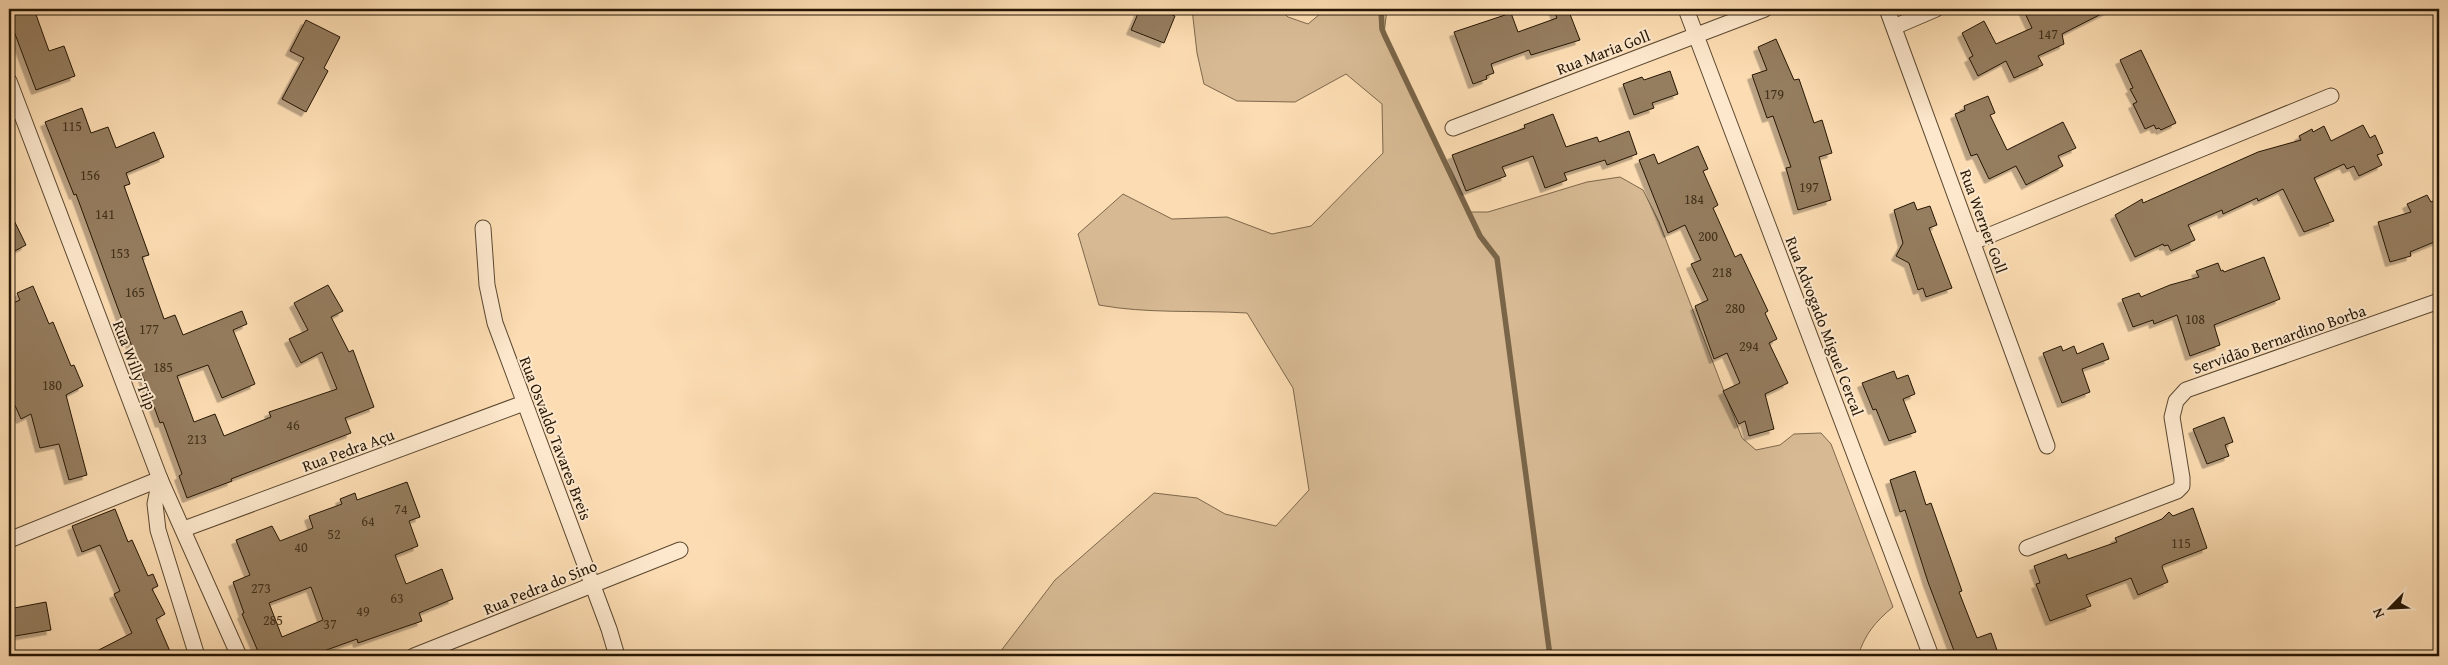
<svg xmlns="http://www.w3.org/2000/svg" width="2448" height="665" font-family="'Gentium Book Plus',serif">
<style>
.green{fill:#d7ba94;stroke:#7e684c}
.lines{fill:none;stroke-linecap:round;stroke-linejoin:round}
.stream{stroke:#7a6549;stroke-width:5.5}
.building{fill:#957d5e;stroke:#251604;fill-rule:evenodd;filter:url(#shadow)}
.street-casing{stroke:#5b4830;stroke-width:17}
.street{stroke:#fde8cd;stroke-width:15}
.labels{text-anchor:middle;dominant-baseline:central;stroke-width:4;stroke-linejoin:round;paint-order:stroke}
.number-label{font-size:14px;fill:#41301a}
.street-label{font-size:16px;fill:#251604;stroke:#fde8cd}
</style>
<defs>
<filter id="shadow"><feDropShadow dx="-4.5" dy="4.5" stdDeviation="0" flood-color="#0004"/></filter>
</defs>
<rect width="100%" height="100%" fill="#fcdcb2"/>
<filter id="stains"><feTurbulence type="fractalNoise" baseFrequency=".004" numOctaves="4"/><feColorMatrix values="0 0 0 0 .2 0 0 0 0 .09 0 0 0 0 .02 0 0 0 .5 -.17"/></filter>
<radialGradient id="worn" r=".72"><stop offset=".6" stop-color="#630" stop-opacity="0"/><stop offset="1" stop-color="#630" stop-opacity=".3"/></radialGradient>
<path class="green" d="M1192,9H1279L1288,17L1308,24L1326,9H1387L1384,34L1469,212H1488L1587,182L1620,177L1643,190L1659,222L1742,438L1756,450L1780,445L1794,434L1821,433L1831,444L1893,607C1875,622 1865,634 1858,656H997L1055,580L1154,493L1197,498L1225,514L1276,526L1309,490L1293,388L1247,313C1198,310 1147,314 1099,305L1078,234L1123,194L1172,219L1227,217L1272,234L1311,226L1383,153L1382,104L1346,74L1295,102L1237,101L1204,84L1197,53Z"/>
<g class="lines">
<path class="stream" d="M1381,9L1382,29L1384,34L1480,236L1497,258L1550,656"/>
</g>
<g class="building">
<path d="M9,9H34L49,51L64,46L75,76L36,90L9,18Z"/>
<path d="M1140,9H1158L1175,16L1164,43L1131,30Z"/>
<path d="M1553,9H1568L1580,40L1531,55L1529,50L1491,64L1494,73L1486,76L1487,79L1473,84L1454,32L1511,13L1518,32L1557,18Z"/>
<path d="M2023,9H2111L2062,34L2064,44L2038,56L2043,65L2014,78L2006,61L1978,76L1969,58L1973,56L1962,33L1984,21L1996,44L2032,28Z"/>
<path d="M306,20L340,37L324,68L328,71L306,112L282,99L304,58L290,51Z"/>
<path d="M1776,39L1794,80L1799,79L1814,123L1822,120L1832,153L1819,157L1831,200L1798,210L1786,168L1791,167L1773,116L1767,118L1752,75L1767,70L1758,47Z"/>
<path d="M2141,50L2176,123L2161,130L2159,128L2156,129L2154,125L2145,129L2133,104L2137,102L2130,89L2133,88L2120,60Z"/>
<path d="M1670,71L1678,94L1652,103L1654,108L1634,115L1623,84L1642,77L1644,80Z"/>
<path d="M1988,96L1995,113L1990,115L2007,150L2063,122L2076,148L2058,156L2063,166L2026,185L2016,166L1989,179L1977,154L1971,156L1955,114L1965,110L1964,106Z"/>
<path d="M82,108L91,133L108,127L116,148L154,132L164,157L126,173L130,184L124,186L149,255L142,257L164,319L175,315L183,335L242,311L247,324L233,330L255,384L222,398L208,365L177,376L194,422L215,414L224,436L271,417L269,412L337,389L322,352L301,363L289,339L308,330L294,303L328,285L343,311L331,317L349,352L353,350L374,407L345,418L351,433L231,479L232,481L187,498L179,476L182,474L163,422L160,423L150,396L76,194L74,195L45,122Z"/>
<path d="M1553,114L1566,147L1597,137L1599,142L1629,131L1637,154L1607,165L1605,160L1564,173L1567,180L1545,188L1533,156L1502,167L1506,176L1466,191L1452,155L1525,128L1524,125Z"/>
<path d="M2363,125L2370,138L2375,135L2383,153L2377,155L2382,165L2359,176L2354,166L2347,169L2344,164L2314,178L2334,221L2304,232L2283,189L2258,201L2257,198L2223,214L2222,210L2188,225L2195,240L2171,251L2168,245L2164,246L2163,244L2135,257L2115,215L2142,199L2143,203L2258,152L2301,140L2299,136L2312,129L2313,132L2324,126L2331,141Z"/>
<path d="M1698,146L1708,169L1703,171L1718,205L1713,208L1735,257L1741,254L1768,311L1765,313L1777,339L1769,343L1788,383L1765,394L1774,429L1749,436L1745,421L1739,424L1723,391L1740,383L1727,353L1714,359L1695,306L1708,300L1691,264L1701,260L1685,225L1668,233L1639,160L1654,154L1658,164Z"/>
<path d="M2427,195L2431,202L2435,200L2439,211V240L2410,252L2411,256L2390,262L2378,222L2411,212L2407,204Z"/>
<path d="M1914,202L1917,210L1930,206L1937,225L1929,228L1952,288L1926,297L1923,288L1918,290L1909,263L1896,256L1903,243L1894,210Z"/>
<path d="M9,210L26,245L9,254Z"/>
<path d="M2264,257L2280,299L2214,325L2220,345L2190,356L2177,315L2154,324L2153,320L2133,327L2122,299L2139,293L2141,297L2170,285L2199,277L2196,271L2218,263L2221,271L2223,270L2224,272Z"/>
<path d="M33,286L49,324L53,322L71,366L74,365L83,386L66,395L87,475L69,480L59,444L40,448L31,414L21,419L9,392V305L20,300L17,293Z"/>
<path d="M2103,343L2109,359L2082,369L2090,392L2062,403L2043,353L2061,346L2063,351L2074,346L2077,354Z"/>
<path d="M1894,371L1897,379L1908,375L1915,394L1903,399L1916,432L1889,441L1876,409L1873,410L1862,383Z"/>
<path d="M2224,417L2233,442L2225,445L2229,456L2207,464L2193,429Z"/>
<path d="M1915,471L1926,505L1931,503L1962,591L1959,592L1977,638L1991,633L1999,656H1956L1928,582L1905,510L1900,512L1890,480Z"/>
<path d="M407,482L420,517L409,521L418,546L395,555L406,584L442,569L453,599L419,613L422,621L358,643L357,639L321,652L323,656H260L242,614L244,613L233,582L250,575L236,540L272,526L280,541L313,528L309,516L342,504L340,499L355,493L357,500ZM311,587L323,620L282,637L269,603Z"/>
<path d="M2193,508L2207,548L2163,565L2162,567L2168,582L2138,595L2131,578L2086,595L2091,606L2050,621L2036,584L2040,583L2034,566L2066,554L2068,559L2117,542L2115,538L2162,519L2169,512L2173,516Z"/>
<path d="M115,509L128,542L132,540L148,576L153,574L158,586L152,589L165,614L156,619L172,656H87L132,633L114,594L120,591L100,545L82,552L72,526Z"/>
<path d="M46,602L51,630L9,637V609Z"/>
</g>
<g class="lines">
<defs>
<g id="street">
<path d="M1686,9L1931,656"/>
<path d="M1887,9L2047,446"/>
<path d="M1894,27L1936,9"/>
<path d="M9,81L160,479L239,656"/>
<path d="M1453,128L1765,9"/>
<path d="M483,228L487,285L495,323L609,629L617,656"/>
<path d="M1973,242L2331,96"/>
<path d="M160,479L155,504L158,530L197,656"/>
<path d="M184,529L524,403"/>
<path d="M9,540L160,479"/>
<path d="M2027,548L2177,491L2182,486V478L2172,417L2176,401L2186,390L2439,301"/>
<path d="M414,656L680,550"/>
</g>
</defs>
<use href="#street" class="street-casing"/>
<use href="#street" class="street"/>
</g>
<g class="labels">
<g class="number-label">
<text x="2048" y="34">147</text>
<text x="1774" y="94">179</text>
<text x="72" y="126">115</text>
<text x="90" y="175">156</text>
<text x="1809" y="187">197</text>
<text x="1694" y="199">184</text>
<text x="105" y="214">141</text>
<text x="1708" y="236">200</text>
<text x="120" y="253">153</text>
<text x="1722" y="272">218</text>
<text x="135" y="292">165</text>
<text x="1735" y="308">280</text>
<text x="2195" y="319">108</text>
<text x="149" y="329">177</text>
<text x="1749" y="346">294</text>
<text x="163" y="367">185</text>
<text x="52" y="385">180</text>
<text x="293" y="425">46</text>
<text x="197" y="439">213</text>
<text x="401" y="509">74</text>
<text x="368" y="521">64</text>
<text x="334" y="534">52</text>
<text x="2181" y="543">115</text>
<text x="301" y="547">40</text>
<text x="261" y="588">273</text>
<text x="397" y="598">63</text>
<text x="363" y="611">49</text>
<text x="273" y="620">285</text>
<text x="330" y="624">37</text>
</g>
<g class="street-label">
<text transform="translate(1603 52) rotate(-21)">Rua Maria Goll</text>
<text transform="translate(1984 221) rotate(70)">Rua Werner Goll</text>
<text transform="translate(1825 326) rotate(69)">Rua Advogado Miguel Cercal</text>
<text transform="translate(2279 339) rotate(-19)">Servidão Bernardino Borba</text>
<text transform="translate(135 365) rotate(69)">Rua Willy Tilp</text>
<text transform="translate(556 438) rotate(69)">Rua Osvaldo Tavares Breis</text>
<text transform="translate(348 450) rotate(-20)">Rua Pedra Açu</text>
<text transform="translate(540 587) rotate(-22)">Rua Pedra do Sino</text>
</g>
</g>
<rect width="2448" height="665" fill="none" stroke="#fcdcb2" stroke-width="30"/>
<rect x="10" y="10" width="2428" height="645" fill="none" stroke="#251604" stroke-width="2.5"/>
<rect x="15" y="15" width="2418" height="635" fill="none" stroke="#251604"/>
<g transform="translate(2390 608) rotate(246)" stroke="#fde8cd" stroke-width="4" paint-order="stroke">
<path d="M0-4L9 19L0 12L-9 19Z" fill="#251604"/>
<text y="-8" font-size="14" font-weight="bold" text-anchor="middle" fill="#251604">N</text>
</g>
<rect width="100%" height="100%" filter="url(#stains)"/>
<rect width="100%" height="100%" fill="url(#worn)"/>
</svg>
